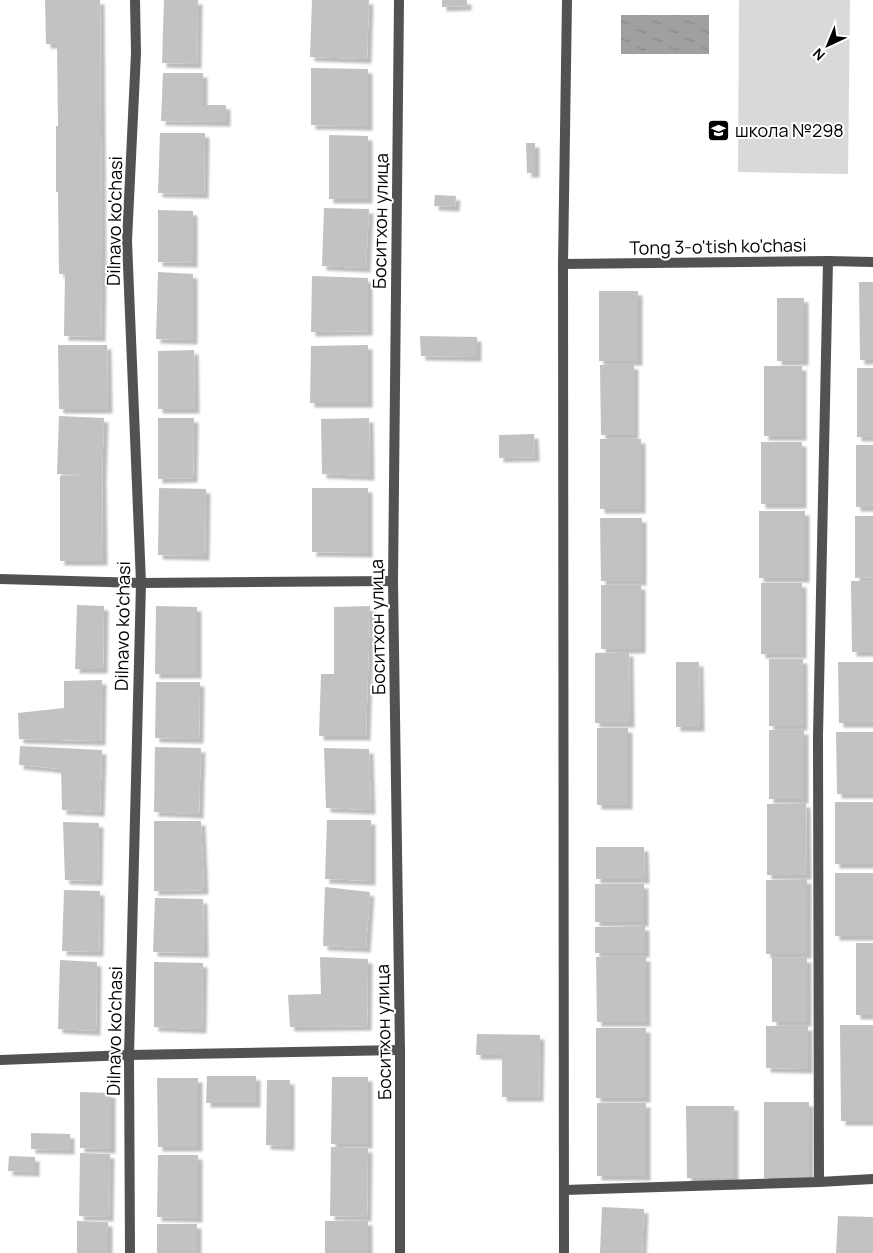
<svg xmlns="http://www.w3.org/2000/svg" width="873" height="1253" font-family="Manrope,sans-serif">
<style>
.pitch{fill:#d9d9d9}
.water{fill:url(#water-ripples)}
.building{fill:#c2c2c2;filter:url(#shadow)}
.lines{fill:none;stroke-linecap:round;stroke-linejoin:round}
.minor{stroke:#525252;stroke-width:10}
.labels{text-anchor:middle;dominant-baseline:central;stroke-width:4;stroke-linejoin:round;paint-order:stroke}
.poi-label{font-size:18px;fill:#000;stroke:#fff;text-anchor:start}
.street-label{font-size:18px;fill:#000;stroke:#fff}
</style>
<defs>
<pattern id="water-ripples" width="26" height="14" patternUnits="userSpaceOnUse" patternTransform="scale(1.25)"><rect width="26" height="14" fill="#a0a0a0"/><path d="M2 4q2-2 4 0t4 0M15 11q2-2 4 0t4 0" fill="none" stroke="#888"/></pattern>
<filter id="shadow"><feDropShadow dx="4.5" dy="4.5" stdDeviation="1" flood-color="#0004"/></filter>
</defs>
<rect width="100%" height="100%" fill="#fff"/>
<path class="pitch" d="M739,0H850L848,174L738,172Z"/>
<rect class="water" x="621" y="15" width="88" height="39"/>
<g class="building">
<path d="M45,0H100L102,273L101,337L64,336L65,274H59L58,192H56V126H58L57,44H46Z"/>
<path d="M164,0H198L197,64L162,63Z"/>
<path d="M312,0H369L367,59L310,57Z"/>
<path d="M442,0H467V6L442,7Z"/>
<path d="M311,68L368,69V126L311,125Z"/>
<path d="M163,73H203V105H226V122L161,121Z"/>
<path d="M160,133H205L204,194L158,193Z"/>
<path d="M329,135L368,136V199H329Z"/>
<path d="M526,143H535V173H527Z"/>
<path d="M435,195L456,196L455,207L434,206Z"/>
<path d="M324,208L369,209L366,268L322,266Z"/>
<path d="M158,210L193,211V263L158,262Z"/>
<path d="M158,272L193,274V340L156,339Z"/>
<path d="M312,276L368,278V331L311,332Z"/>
<path d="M859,282H873V360H860Z"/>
<rect x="599" y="291" width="39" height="70"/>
<rect x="777" y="298" width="27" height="63"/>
<path d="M420,336L477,337V357L421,356Z"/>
<path d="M58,345H107L108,409H59Z"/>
<path d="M368,345V403H310L311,346Z"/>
<path d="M194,350L195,409H158V351Z"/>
<path d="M600,365H634V435H601Z"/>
<rect x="764" y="366" width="38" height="70"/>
<rect x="857" y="368" width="16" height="69"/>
<path d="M59,416L104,418L102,476L103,561H60V476L87,475L57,474Z"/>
<path d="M158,418H194L193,478L158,479Z"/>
<path d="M369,418L370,476L322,474L321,419Z"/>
<path d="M534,434L535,457L499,458V435Z"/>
<rect x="600" y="439" width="41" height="70"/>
<rect x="761" y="442" width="41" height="62"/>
<rect x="856" y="445" width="17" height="62"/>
<path d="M159,488L206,489L205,556L158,555Z"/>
<path d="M312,488H368V553L312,552Z"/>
<rect x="759" y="511" width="46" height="67"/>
<path d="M855,516H873V577L855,578Z"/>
<path d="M600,518H642V581H601Z"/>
<path d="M851,581H873V652H852Z"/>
<rect x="761" y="583" width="41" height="71"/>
<rect x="601" y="585" width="40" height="64"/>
<path d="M77,605L104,606L103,669H75Z"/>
<path d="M156,606L197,607V674H155Z"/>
<path d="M370,606L366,736H319L321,674H334V607Z"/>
<path d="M629,652L630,723H595V653Z"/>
<rect x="769" y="659" width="34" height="67"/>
<path d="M676,662H699L700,727H676Z"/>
<path d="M838,662H873V723H839Z"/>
<path d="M102,680L101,741L19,739L18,713L64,708V681Z"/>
<path d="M156,682H200L199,739L155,738Z"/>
<rect x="597" y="728" width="31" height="77"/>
<rect x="769" y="730" width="35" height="69"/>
<path d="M836,732H873V794H837Z"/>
<path d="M20,746L102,750L100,812L62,810L61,769L19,765Z"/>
<path d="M155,747L201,748L199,814L154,812Z"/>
<path d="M324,748L369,749L371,810L326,808Z"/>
<rect x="835" y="802" width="38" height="62"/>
<path d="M806,803L807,875H767V804Z"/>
<path d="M327,820H371V881L325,879Z"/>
<path d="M154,821H201L204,890L154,891Z"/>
<path d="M63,822L99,823L98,881L65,880Z"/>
<path d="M596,847H644L645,879H596Z"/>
<rect x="835" y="873" width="38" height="63"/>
<path d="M807,879V954H766V880Z"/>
<rect x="595" y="884" width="49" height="38"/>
<path d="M325,887L370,892L366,948L323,946Z"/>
<path d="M64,890L100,891L99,952L62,951Z"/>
<path d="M155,898L203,899L204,953L153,952Z"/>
<path d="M645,926V953H595V927Z"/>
<rect x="856" y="943" width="17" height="72"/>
<path d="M320,957L368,959L367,1026L290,1027L288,995L321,994Z"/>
<path d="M596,957H646V1022H597Z"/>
<rect x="772" y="958" width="35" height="64"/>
<path d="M60,960L97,962L96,1031L58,1029Z"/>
<path d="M154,962L203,963L202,1029L154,1027Z"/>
<path d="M840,1025H873V1121H841Z"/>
<path d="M766,1026H808V1069L766,1068Z"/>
<rect x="596" y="1028" width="50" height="70"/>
<path d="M477,1034L540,1035L539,1097H502V1055H476Z"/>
<path d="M207,1076H256V1103H206Z"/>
<path d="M332,1077H368V1144H331Z"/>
<path d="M157,1078H198V1147H158Z"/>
<path d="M267,1080H290V1146L266,1145Z"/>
<path d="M80,1092L111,1093V1149L80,1148Z"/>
<rect x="764" y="1102" width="45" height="76"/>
<rect x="597" y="1103" width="49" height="73"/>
<path d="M686,1106H734V1178H687Z"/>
<path d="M31,1133L70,1134V1150L31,1149Z"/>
<path d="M331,1147L368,1148L367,1217L330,1216Z"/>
<path d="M80,1153L110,1154L109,1217L79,1216Z"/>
<path d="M158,1155H198V1218L157,1217Z"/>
<path d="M9,1156L35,1157V1172L8,1171Z"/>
<path d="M602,1207L644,1209L642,1253H600Z"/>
<path d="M838,1216L873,1217V1253H836Z"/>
<path d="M77,1221L108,1222V1253H77Z"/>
<rect x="325" y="1221" width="43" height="32"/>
<rect x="157" y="1224" width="40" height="29"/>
</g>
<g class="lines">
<g class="minor">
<path d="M399,0L393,581L400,1050V1253"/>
<path d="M563,264L828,261L873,262"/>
<path d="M0,579L141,583L393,581"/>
<path d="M0,1060L129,1055L400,1050"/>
<path d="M819,1182L818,736L828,261"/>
<path d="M564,1190L819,1182L873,1179"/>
<path d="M130,1253L129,1055L141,583L127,241L136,53L135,0"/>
<path d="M564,1253L563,264L567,0"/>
</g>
</g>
<defs>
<symbol id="school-square" viewBox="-11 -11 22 22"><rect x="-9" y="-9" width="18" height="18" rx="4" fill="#000" stroke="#fff"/><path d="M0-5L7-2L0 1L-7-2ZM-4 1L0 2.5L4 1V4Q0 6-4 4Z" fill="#fff"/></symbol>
</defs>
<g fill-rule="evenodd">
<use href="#school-square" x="706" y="118" width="25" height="25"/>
</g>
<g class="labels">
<g class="poi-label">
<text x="735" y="130">школа №298</text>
</g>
<g class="street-label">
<text transform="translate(114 221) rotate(-89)">Dilnavo ko'chasi</text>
<text transform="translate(380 221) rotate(-89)">Боситхон улица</text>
<text transform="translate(718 246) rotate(-1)">Tong 3-o'tish ko'chasi</text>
<text transform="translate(122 626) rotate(-89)">Dilnavo ko'chasi</text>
<text transform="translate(377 627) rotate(-91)">Боситхон улица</text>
<text transform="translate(114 1031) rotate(-89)">Dilnavo ko'chasi</text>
<text transform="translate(383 1032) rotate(-91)">Боситхон улица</text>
</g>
</g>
<g transform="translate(828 45) rotate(224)" stroke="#ffffff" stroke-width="4" paint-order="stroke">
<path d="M0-4L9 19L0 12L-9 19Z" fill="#000000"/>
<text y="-8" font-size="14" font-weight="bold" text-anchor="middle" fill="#000000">N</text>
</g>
</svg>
